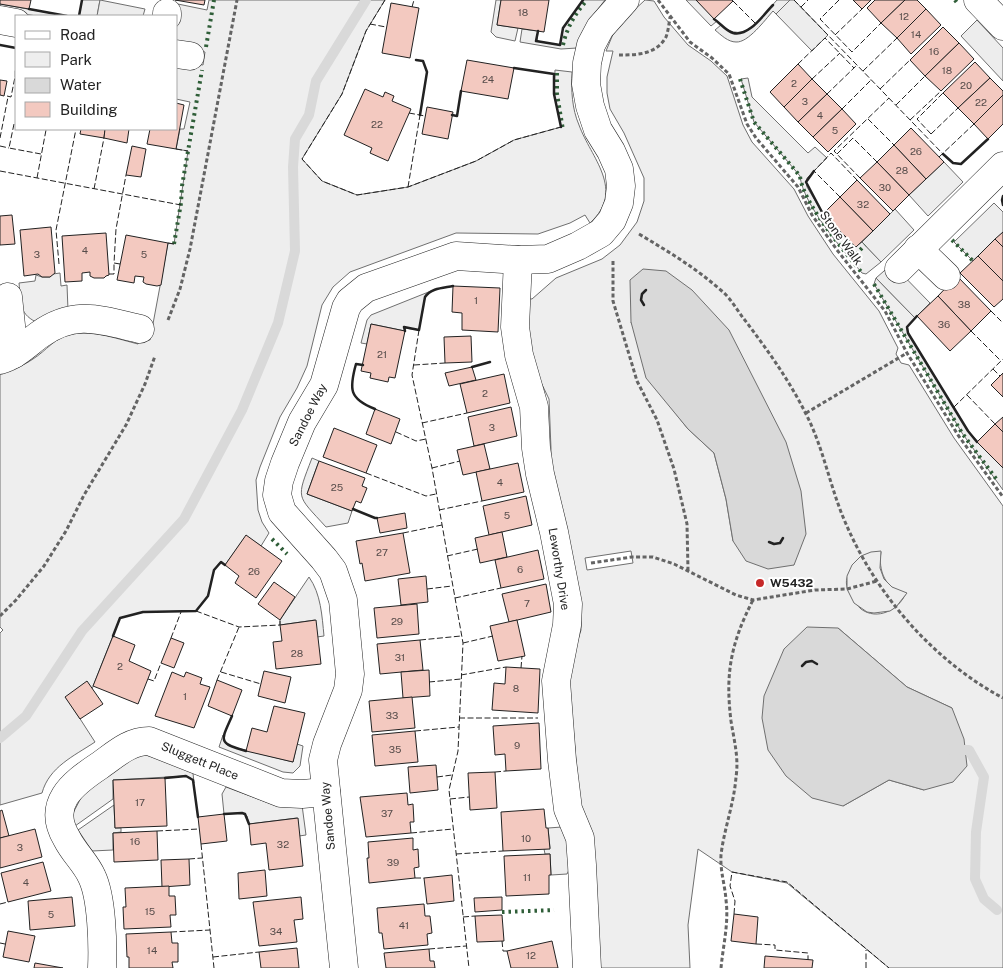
<svg xmlns="http://www.w3.org/2000/svg" width="1003" height="968" font-family="'Public Sans',sans-serif">
<style>
.green{fill:#eee;stroke:#6f6f6f;fill-rule:evenodd}
.parking{fill:#ededed;stroke:#6f6f6f}
.water{fill:#d9d9d9;stroke:#6f6f6f}
.lines{fill:none;stroke-linecap:round;stroke-linejoin:round}
.stream{stroke:#d9d9d9;stroke-width:10}
.building{fill:#f3c9c0;stroke:#222}
.minor-casing{stroke:#222;stroke-width:29}
.path{stroke:#646464;stroke-width:3;stroke-dasharray:4 2.5;stroke-linecap:butt}
.minor{stroke:#fff;stroke-width:28}
.hedge{stroke:#2f5e38;stroke-width:4;stroke-dasharray:2.5 4;stroke-linecap:butt}
.fence{stroke:#222;stroke-width:1;stroke-dasharray:6 2.5;stroke-linecap:butt}
.wall{stroke:#222;stroke-width:2.5}
.poi-dot{fill:#c62828;stroke:#fff;stroke-width:2}
.labels{text-anchor:middle;dominant-baseline:central;stroke-width:4;stroke-linejoin:round;paint-order:stroke}
.number-label{font-size:10px;fill:#564c4a}
.street-label{font-size:12px;fill:#222;stroke:#fff}
.poi-label{font-size:12px;font-weight:bold;fill:#222;stroke:#fff;text-anchor:start}
</style>
<rect width="100%" height="100%" fill="#fff"/>
<g class="green">
<path d="M82,0H100L97,16H79Z"/>
<path d="M209,0H385L366,31L342,94L302,159L322,181L357,195L408,187L476,161L514,140L561,127L554,94L555,70L572,72C571,90 572,109 579,125C591,158 626,190 590,223L585,215L570,223L538,234L456,233L350,272L333,287L322,305L307,366L297,388L280,417L260,467L256,480L258,510L262,522L269,533L261,546L246,536L225,565L220,562L214,570L208,596L196,611L143,612L120,618L92,689L66,697L95,742C74,756 49,767 42,793L0,805V633L3,630L0,627V372C12,370 23,366 33,359C46,351 55,337 72,334C93,330 118,339 138,344L139,338L150,340L168,243L174,244L188,151L176,149L180,129H184L190,102L176,99V63H190L203,65L205,52L192,49L176,42V15L173,3L207,10Z"/>
<path d="M496,0H501L497,25L518,28L515,41L496,37L491,32Z"/>
<path d="M583,0H605L591,18L577,48L561,49L520,42L522,29L538,31L537,41L560,45L563,28Z"/>
<path d="M645,0L654,1L664,17L688,45L711,61L727,76L743,125L752,142L794,189L808,216L833,254L879,311L898,348L896,354L901,363L909,365L954,438L1003,506V968H889L787,883L732,872L698,849L688,925L690,968H597L581,816L568,672L581,630V622L550,469L551,449L549,399L534,368L524,298L532,299L556,278L602,259L620,245L637,222L644,201V178L624,133L610,109L607,93V77L613,51H606L616,27ZM631,322L794,565L733,541L726,499L714,453L688,429L669,405ZM631,551L633,563L587,570L585,558ZM881,552C878,570 885,590 906,593C899,610 877,621 861,609C857,606 854,600 852,596C848,590 845,585 847,578C848,574 850,571 852,567C859,555 868,553 881,552ZM838,628L907,687L952,708L924,790L889,780L843,806Z"/>
<path d="M686,0H696L717,21L711,26Z"/>
<path d="M777,0H790L776,14L773,11C765,20 748,43 736,42C728,42 721,35 715,30L721,25C745,46 761,17 777,0Z"/>
<path d="M0,4L67,16H36L0,9Z"/>
<path d="M748,78L752,97L808,153L815,147L827,158L807,178L806,182L807,187L823,214L855,247L862,242L881,262L866,274L862,273C843,250 803,205 800,176L754,122L741,79Z"/>
<path d="M60,273L61,286L67,285L68,310L36,322C18,313 21,301 19,283L35,281L36,275L42,277H50L53,274Z"/>
<path d="M876,278L915,318L907,327L908,333L968,431L1003,468V490L962,433L874,284Z"/>
<path d="M431,291L425,297L419,330L405,328V331L371,324L367,344L361,343L367,320L371,315Z"/>
<path d="M312,458L319,461L307,494L352,511L348,523L326,527C296,494 296,500 312,458Z"/>
<path d="M309,577C321,594 322,616 324,636L317,637L315,620L280,625V620Z"/>
<path d="M223,735L226,744L229,746L293,762L297,744L303,746L300,766L293,773L283,772L219,747Z"/>
<path d="M145,755L159,758L193,773L194,783L191,778L186,776L113,780V799L75,826L72,815L83,794L130,760L138,756Z"/>
<path d="M226,787L277,806L302,805L306,835L299,836L297,818L249,824L247,816L242,813L224,814L222,794Z"/>
<path d="M114,805L115,828H121V832L113,833V850L92,851L78,830Z"/>
<path d="M562,827L568,840L569,870L567,874L551,875L550,854H545L544,849L550,848L548,828Z"/>
</g>
<g class="parking">
<path d="M100,0L145,9L143,16H97Z"/>
<path d="M790,0H794L828,35L812,51L776,14Z"/>
<path d="M977,20L1003,48V81L961,36Z"/>
<path d="M944,162L963,182L928,216L909,195Z"/>
<path d="M994,203L1003,212V232L973,261L954,242Z"/>
<path d="M895,209L914,230L881,262L862,242Z"/>
<path d="M892,264L930,303L915,318L876,278Z"/>
<path d="M881,551L880,568L884,579L892,587L907,593L896,607L890,611L874,613L867,612L854,603L847,589V576L852,565L861,556L871,552Z"/>
</g>
<g class="water">
<path d="M643,269L666,271L692,290L729,330L786,442L801,491L806,534L794,565L768,569L746,561L733,541L726,499L714,453L688,429L646,378L631,322L630,280Z"/>
<path d="M807,627L838,628L907,687L952,708L964,739L967,766L953,782L924,790L889,780L843,806L812,798L786,776L768,750L762,718L764,696L784,649Z"/>
</g>
<g class="lines">
<g class="stream">
<path d="M0,738L26,716L82,631L184,519L242,410L278,323L295,251L293,167L295,139L309,115L316,81L366,0"/>
<path d="M952,750H969L984,777L976,832L975,879L984,899L997,910"/>
</g>
</g>
<g class="building">
<path d="M0,0H31L29,9L0,4Z"/>
<path d="M175,0H205L204,5Z"/>
<path d="M501,0H549L544,32L497,25Z"/>
<path d="M696,0H732L733,1L714,19Z"/>
<path d="M853,0H871L862,9Z"/>
<path d="M875,0H905L881,23L867,8Z"/>
<path d="M905,0H917L926,9L897,38L881,23Z"/>
<path d="M391,3L419,8L410,58L382,53Z"/>
<path d="M926,9L941,25L911,54L897,38Z"/>
<path d="M943,27L959,43L925,76L910,60Z"/>
<path d="M959,43L974,59L941,91L925,76Z"/>
<path d="M467,60L514,68L508,99L461,91Z"/>
<path d="M975,62L990,78L958,108L943,93Z"/>
<path d="M798,64L812,79L784,107L770,92Z"/>
<path d="M990,78L1003,91V95L974,124L958,108Z"/>
<path d="M812,79L827,94L798,122L784,107Z"/>
<path d="M0,80L7,81L4,96L0,95Z"/>
<path d="M365,89L383,97L385,92L394,96L392,101L411,109L388,161L370,153L372,148L344,135Z"/>
<path d="M827,94L842,109L813,137L798,122Z"/>
<path d="M1003,95V124L988,139L974,124Z"/>
<path d="M176,103L184,105L176,149L147,144L150,129H176Z"/>
<path d="M427,107L453,112L448,139L422,134Z"/>
<path d="M842,109L856,124L828,152L813,137Z"/>
<path d="M911,128L944,162L926,179L894,145Z"/>
<path d="M81,129H105L104,138L80,134Z"/>
<path d="M105,129H129L127,143L104,138Z"/>
<path d="M894,145L926,179L909,195L877,162Z"/>
<path d="M132,146L146,149L141,177L126,175Z"/>
<path d="M877,162L909,195L893,211L860,178Z"/>
<path d="M857,180L890,214L873,231L840,197Z"/>
<path d="M840,197L873,231L856,247L823,214Z"/>
<path d="M12,215L15,244L0,245V216Z"/>
<path d="M51,227L55,273L50,277H42L38,274L24,276L20,230Z"/>
<path d="M1003,232V247L995,239Z"/>
<path d="M106,233L109,275L106,276L104,278H94L90,276V272L82,273V281L65,282L62,236Z"/>
<path d="M126,235L168,243L161,285L157,286L146,284L143,282L144,277L135,276L134,283L117,280Z"/>
<path d="M995,239L1003,247V281L978,256Z"/>
<path d="M978,256L1003,281V299L994,307L960,273Z"/>
<path d="M957,276L991,311L971,331L938,296Z"/>
<path d="M453,286L500,288L498,332L462,330V313L452,312Z"/>
<path d="M938,296L971,331L950,351L917,316Z"/>
<path d="M371,324L405,331L395,378L389,377L388,382L370,378L371,373L361,371Z"/>
<path d="M471,336L472,362L445,363L444,337Z"/>
<path d="M472,367L476,380L449,386L445,373Z"/>
<path d="M1003,373V397L991,385Z"/>
<path d="M504,374L510,403L467,413L460,384Z"/>
<path d="M511,407L517,436L474,446L468,417Z"/>
<path d="M375,409L400,419L391,444L366,434Z"/>
<path d="M1003,417V432L995,424Z"/>
<path d="M995,424L1003,432V468L977,442Z"/>
<path d="M334,428L377,445L366,473L323,457Z"/>
<path d="M484,444L490,469L463,475L457,450Z"/>
<path d="M319,461L365,478L362,486L367,488L361,503L356,501L352,511L307,494Z"/>
<path d="M518,463L524,492L482,501L476,472Z"/>
<path d="M526,496L532,525L489,535L483,506Z"/>
<path d="M405,513L407,528L380,533L377,518Z"/>
<path d="M502,532L507,557L480,563L475,538Z"/>
<path d="M403,533L410,573L365,581L362,563L360,564L356,541Z"/>
<path d="M246,535L282,561L256,598L235,583L239,576L225,565Z"/>
<path d="M538,550L544,579L501,588L495,560Z"/>
<path d="M426,576L428,602L401,605L398,579Z"/>
<path d="M274,582L295,597L280,620L258,604Z"/>
<path d="M546,584L551,612L509,622L502,594Z"/>
<path d="M417,604L419,634L377,638L374,608Z"/>
<path d="M316,620L321,664L276,669L273,642L282,641L280,625Z"/>
<path d="M517,620L525,656L498,661L490,626Z"/>
<path d="M113,636L135,645L129,661L151,671L138,704L93,686Z"/>
<path d="M171,638L184,643L174,668L161,663Z"/>
<path d="M420,640L423,670L380,674L377,644Z"/>
<path d="M506,667L540,669L538,713L492,710L494,683L505,684Z"/>
<path d="M429,670L430,696L403,698L401,672Z"/>
<path d="M264,671L291,677L285,703L258,696Z"/>
<path d="M172,672L184,677L186,672L202,678L200,684L210,687L194,728L155,716Z"/>
<path d="M217,680L242,690L232,716L208,706Z"/>
<path d="M87,681L103,704L80,719L65,697Z"/>
<path d="M412,697L415,728L372,732L369,701Z"/>
<path d="M274,706L305,713L293,762L246,751L252,728L267,732Z"/>
<path d="M539,723L541,769L506,771L505,754L495,755L493,726Z"/>
<path d="M415,731L418,762L375,766L372,735Z"/>
<path d="M436,765L438,790L410,793L408,767Z"/>
<path d="M495,772L497,808L470,810L468,773Z"/>
<path d="M165,778L167,826L115,828L113,780Z"/>
<path d="M407,793L408,805L413,804L414,822H410L411,833L366,837L360,797Z"/>
<path d="M544,809L546,828H548L550,849L503,851L501,812Z"/>
<path d="M2,810L9,836L0,838V811Z"/>
<path d="M224,814L227,841L201,844L198,817Z"/>
<path d="M298,818L303,866L269,870L266,843L251,845L249,824Z"/>
<path d="M35,829L42,857L0,868V838Z"/>
<path d="M157,831L158,860L114,862L113,833Z"/>
<path d="M413,838V850L418,849L419,867L414,868L415,878L369,883L367,858H369L368,842Z"/>
<path d="M550,854L551,875H549V894L506,896L504,856Z"/>
<path d="M189,859L190,885L162,887L161,860Z"/>
<path d="M43,862L51,891L8,902L1,873Z"/>
<path d="M265,870L267,896L239,899L238,873Z"/>
<path d="M452,875L454,901L427,904L424,878Z"/>
<path d="M169,886V896H175L176,915H170L171,927L124,929L123,907H126L125,888Z"/>
<path d="M72,897L75,926L30,930L28,901Z"/>
<path d="M301,897L303,919L294,920L297,942L259,946L253,902Z"/>
<path d="M502,897V910L475,912L474,898Z"/>
<path d="M424,904L425,916H430L432,933L427,934L428,945L384,949L382,933H379L377,908Z"/>
<path d="M734,914L758,917L756,944L731,941Z"/>
<path d="M502,915L504,941L477,942L475,916Z"/>
<path d="M8,931L35,936L29,962L3,957Z"/>
<path d="M171,932L172,943H178V962H172L173,968H129V957H127L126,934Z"/>
<path d="M552,941L558,968H511L507,951Z"/>
<path d="M297,948L299,968H261L259,952Z"/>
<path d="M429,949L430,961H434L435,968H386L384,953Z"/>
<path d="M765,956L813,960L812,968H764Z"/>
<path d="M35,963L63,968H34Z"/>
</g>
<g class="lines">
<defs>
<g id="minor">
<path d="M978,0L1003,26"/>
<path d="M167,16V13"/>
<path d="M0,20L16,23"/>
<path d="M176,54L190,56"/>
<path d="M918,249L946,276"/>
<path d="M518,260L515,327L519,355L534,407L536,448L540,474L554,532L568,604L567,625L556,681L562,760L568,809L580,838L582,865L587,968"/>
<path d="M899,269L1003,166"/>
<path d="M8,297L14,354"/>
<path d="M0,360C15,356 27,344 39,335C75,309 101,320 140,329"/>
<path d="M102,968C103,945 102,898 92,877C86,863 74,853 67,839C46,804 72,784 99,766C115,755 129,741 149,741L281,793L302,794L326,792"/>
<path d="M344,968L323,760L327,744L348,690L350,674L343,600L333,571L324,559L282,512L277,495L279,481L285,463L302,422L324,385L346,308L350,301L366,288L456,256L518,260L548,259L578,246L601,233L612,220L619,203L621,186L619,169L611,151L598,130L590,106L586,84L587,63L591,45L600,28L625,0"/>
</g>
</defs>
<use href="#minor" class="minor-casing"/>
<g class="path">
<path d="M658,0L690,42L712,58L729,74L747,124L756,138L798,187L812,215L837,250L885,311L907,353L958,435L1003,497"/>
<path d="M619,55C636,55 656,55 666,37C668,32 669,24 670,17"/>
<path d="M639,234C669,252 696,268 723,292C731,299 737,310 744,319C767,349 789,380 806,414C824,449 830,488 846,524C877,596 934,661 1003,698"/>
<path d="M613,261V301L637,381L657,420L674,469L687,524L688,570"/>
<path d="M168,320L180,289L190,249L237,0"/>
<path d="M806,413L907,353"/>
<path d="M591,563L632,557H653L674,564L736,595L753,600L815,590L847,589L877,581"/>
<path d="M0,616L16,600L44,566L66,531L84,495L126,425L145,384L155,356"/>
<path d="M721,968C723,946 729,923 726,900C725,885 720,871 721,855C724,829 734,804 736,777C739,758 734,740 731,721C725,673 731,643 753,600"/>
</g>
<use href="#minor" class="minor"/>
<g class="hedge">
<path d="M955,0L958,4"/>
<path d="M563,45C567,27 575,14 587,0"/>
<path d="M206,47L214,0"/>
<path d="M557,73V94L563,130"/>
<path d="M740,79L754,122L800,176C803,204 844,250 862,273"/>
<path d="M952,240L973,261"/>
<path d="M174,244L181,203L182,186L202,70"/>
<path d="M851,259L865,245"/>
<path d="M874,284L962,433L997,480"/>
<path d="M272,539L287,554"/>
<path d="M502,912L554,910"/>
</g>
<g class="fence">
<path d="M385,0L366,31L342,94L302,159L322,181L357,195L408,187L476,161L514,140L561,127"/>
<path d="M794,0L943,154"/>
<path d="M839,0L820,19L852,52L881,23"/>
<path d="M733,1L755,23"/>
<path d="M412,7L414,0"/>
<path d="M801,7L808,0"/>
<path d="M370,24L386,27"/>
<path d="M835,35L862,9"/>
<path d="M798,64L825,38L854,68"/>
<path d="M863,71L897,38"/>
<path d="M812,79L840,53"/>
<path d="M880,89L910,60"/>
<path d="M827,94L856,66"/>
<path d="M7,96L11,97L15,77"/>
<path d="M896,105L925,76"/>
<path d="M842,109L871,80"/>
<path d="M409,113L425,116"/>
<path d="M868,119L894,145"/>
<path d="M910,120L941,91"/>
<path d="M14,124L9,148L41,154"/>
<path d="M931,134L917,119L943,93"/>
<path d="M931,134L958,108"/>
<path d="M0,138L8,97"/>
<path d="M0,146L9,148"/>
<path d="M176,149L188,151"/>
<path d="M837,154L853,138L877,162"/>
<path d="M939,157L974,124"/>
<path d="M0,171L181,205"/>
<path d="M37,178L46,130"/>
<path d="M860,178L834,151L889,98"/>
<path d="M408,187L420,115"/>
<path d="M94,189L104,138"/>
<path d="M840,197L814,171L831,153L857,180"/>
<path d="M168,243L174,244"/>
<path d="M59,264L56,230L76,129"/>
<path d="M120,264L114,263L116,229L126,175"/>
<path d="M109,274H114V263"/>
<path d="M991,311L1003,323"/>
<path d="M419,330L412,375L432,468L463,643L458,751L449,790L469,968"/>
<path d="M971,331L1001,361"/>
<path d="M414,365L445,363"/>
<path d="M993,369L1000,376"/>
<path d="M967,395L995,424"/>
<path d="M954,407L1003,359"/>
<path d="M422,423L467,413"/>
<path d="M396,432L416,441L426,439"/>
<path d="M432,468L460,461"/>
<path d="M366,473L426,496L436,494"/>
<path d="M439,510L482,501"/>
<path d="M403,533L442,525"/>
<path d="M447,556L478,549"/>
<path d="M427,589L452,586"/>
<path d="M455,598L501,588"/>
<path d="M196,611L239,627L280,625V620"/>
<path d="M171,638L181,612"/>
<path d="M420,640L461,636"/>
<path d="M463,643L493,636"/>
<path d="M521,668L522,656"/>
<path d="M221,672L261,684"/>
<path d="M461,675L506,667"/>
<path d="M148,679L154,681L161,663"/>
<path d="M217,680L239,627"/>
<path d="M429,682L461,679"/>
<path d="M459,718H538"/>
<path d="M415,731L459,727"/>
<path d="M495,772L506,771"/>
<path d="M437,777L452,775"/>
<path d="M450,799L469,797"/>
<path d="M157,831L199,829"/>
<path d="M411,833L453,829"/>
<path d="M201,844L214,968"/>
<path d="M456,854L503,851"/>
<path d="M189,859L202,858"/>
<path d="M415,878H424"/>
<path d="M0,904L8,902"/>
<path d="M734,914L735,901L730,886L732,872L787,882L889,968"/>
<path d="M463,917L475,916"/>
<path d="M171,932L210,930"/>
<path d="M502,941L503,951H507"/>
<path d="M0,943L5,944"/>
<path d="M756,944L775,945V950L808,953V960"/>
<path d="M429,949L466,946"/>
<path d="M213,957L259,952"/>
<path d="M866,968V950"/>
</g>
<g class="wall">
<path d="M29,9L67,16"/>
<path d="M79,16L82,0"/>
<path d="M714,19C720,23 726,31 733,33C749,37 763,15 773,5"/>
<path d="M538,31L536,41L560,45L563,28L583,0"/>
<path d="M0,45L16,48"/>
<path d="M416,60L423,61L427,72L420,115"/>
<path d="M514,68L554,74V94L561,127"/>
<path d="M16,71V77"/>
<path d="M452,115L457,116L461,91"/>
<path d="M943,154L953,163L961,164L988,139"/>
<path d="M814,171L806,182L823,214"/>
<path d="M1003,196L1002,200L1003,205"/>
<path d="M644,305L641,300L642,294L646,290"/>
<path d="M917,316L907,327L908,333L968,431L977,442"/>
<path d="M405,331L404,327L419,330L425,297C431,288 443,288 453,286"/>
<path d="M363,365L356,364C349,389 349,399 375,409"/>
<path d="M472,367L490,362"/>
<path d="M353,509L375,518H377"/>
<path d="M769,542L774,544L780,543L783,538"/>
<path d="M113,636L120,618L143,612L196,611L208,596L214,570L221,562L225,565"/>
<path d="M802,666L806,662L812,661L817,664"/>
<path d="M232,716C221,741 217,743 246,751"/>
<path d="M165,778L186,776L193,780L198,817"/>
<path d="M224,814L242,813L245,814L249,824"/>
</g>
</g>
<circle class="poi-dot" cx="760" cy="583" r="5"/>
<g class="labels">
<g class="number-label">
<text x="523" y="12">18</text>
<text x="904" y="16">12</text>
<text x="916" y="34">14</text>
<text x="934" y="51">16</text>
<text x="947" y="70">18</text>
<text x="488" y="79">24</text>
<text x="794" y="83">2</text>
<text x="966" y="85">20</text>
<text x="805" y="101">3</text>
<text x="981" y="102">22</text>
<text x="820" y="115">4</text>
<text x="377" y="124">22</text>
<text x="835" y="130">5</text>
<text x="916" y="151">26</text>
<text x="902" y="170">28</text>
<text x="885" y="187">30</text>
<text x="863" y="204">32</text>
<text x="85" y="250">4</text>
<text x="37" y="254">3</text>
<text x="144" y="254">5</text>
<text x="476" y="300">1</text>
<text x="964" y="304">38</text>
<text x="944" y="324">36</text>
<text x="382" y="354">21</text>
<text x="485" y="393">2</text>
<text x="492" y="427">3</text>
<text x="500" y="482">4</text>
<text x="337" y="487">25</text>
<text x="507" y="515">5</text>
<text x="382" y="552">27</text>
<text x="520" y="569">6</text>
<text x="254" y="571">26</text>
<text x="527" y="603">7</text>
<text x="397" y="621">29</text>
<text x="297" y="653">28</text>
<text x="400" y="657">31</text>
<text x="120" y="666">2</text>
<text x="516" y="688">8</text>
<text x="185" y="696">1</text>
<text x="392" y="715">33</text>
<text x="517" y="745">9</text>
<text x="395" y="749">35</text>
<text x="140" y="802">17</text>
<text x="387" y="813">37</text>
<text x="526" y="838">10</text>
<text x="135" y="841">16</text>
<text x="283" y="844">32</text>
<text x="20" y="847">3</text>
<text x="393" y="862">39</text>
<text x="527" y="877">11</text>
<text x="26" y="882">4</text>
<text x="150" y="911">15</text>
<text x="51" y="914">5</text>
<text x="404" y="925">41</text>
<text x="276" y="931">34</text>
<text x="152" y="950">14</text>
<text x="531" y="955">12</text>
</g>
<g class="street-label">
<text transform="translate(841 238) rotate(54)">Stone Walk</text>
<text transform="translate(308 415) rotate(-63)">Sandoe Way</text>
<text transform="translate(559 569) rotate(81)">Leworthy Drive</text>
<text transform="translate(200 761) rotate(22)">Sluggett Place</text>
<text transform="translate(328 816) rotate(-95)">Sandoe Way</text>
</g>
<g class="poi-label">
<text x="770" y="583">W5432</text>
</g>
</g>
<rect x="15" y="15" width="162" height="115" fill="#ffffff" stroke="#a7a7a7"/>
<rect x="25" y="31" width="25" height="8" fill="#ffffff" stroke="#a7a7a7"/>
<text x="60" y="40" font-size="15" fill="#222222">Road</text>
<rect x="25" y="52" width="25" height="15" fill="#eeeeee" stroke="#a7a7a7"/>
<text x="60" y="65" font-size="15" fill="#222222">Park</text>
<rect x="25" y="78" width="25" height="15" fill="#d9d9d9" stroke="#a7a7a7"/>
<text x="60" y="90" font-size="15" fill="#222222">Water</text>
<rect x="25" y="102" width="25" height="15" fill="#f3c9c0" stroke="#a7a7a7"/>
<text x="60" y="115" font-size="15" fill="#222222">Building</text>
</svg>
